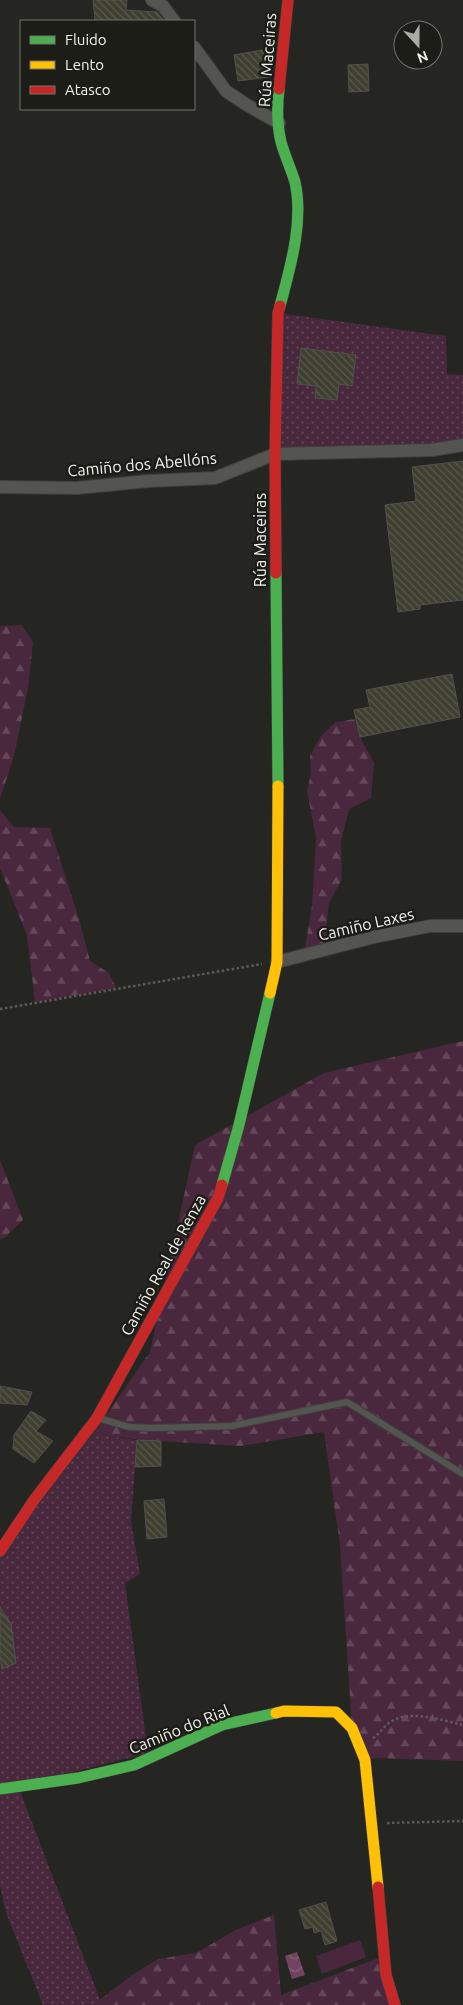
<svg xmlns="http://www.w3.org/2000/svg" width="463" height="2005" font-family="Ubuntu,sans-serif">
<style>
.grass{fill:url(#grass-dots)}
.forest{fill:url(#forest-firs)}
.pitch{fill:#49283d}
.water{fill:url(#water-waves)}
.building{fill:url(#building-back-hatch);stroke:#50514d}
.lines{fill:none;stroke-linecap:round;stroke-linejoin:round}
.lane-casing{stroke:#3f403d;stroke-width:8}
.street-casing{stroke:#3f403d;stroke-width:14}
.fast-casing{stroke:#3f403d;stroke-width:12}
.slow-casing{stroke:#3f403d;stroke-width:12}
.jam-casing{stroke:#3f403d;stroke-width:12}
.path{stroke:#5b5c59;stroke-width:2.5;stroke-dasharray:2.5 2.5;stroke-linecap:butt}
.lane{stroke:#545451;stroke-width:6}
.street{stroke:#545451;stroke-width:12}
.fast{stroke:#4caf50;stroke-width:11}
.slow{stroke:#ffc107;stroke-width:11}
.jam{stroke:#c62828;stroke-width:11}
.labels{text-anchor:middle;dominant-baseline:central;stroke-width:5;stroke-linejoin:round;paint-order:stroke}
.street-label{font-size:16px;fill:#f2f3ef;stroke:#1d1d18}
</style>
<defs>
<pattern id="grass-dots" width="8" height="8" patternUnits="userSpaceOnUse" patternTransform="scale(1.25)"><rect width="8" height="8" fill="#49283d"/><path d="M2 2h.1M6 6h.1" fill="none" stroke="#644859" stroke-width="1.8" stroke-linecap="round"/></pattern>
<pattern id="forest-firs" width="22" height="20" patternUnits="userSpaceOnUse" patternTransform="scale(1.25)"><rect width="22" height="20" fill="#49283d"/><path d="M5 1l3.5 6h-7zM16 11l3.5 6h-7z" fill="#644859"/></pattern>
<pattern id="water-waves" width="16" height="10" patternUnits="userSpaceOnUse" patternTransform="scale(1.25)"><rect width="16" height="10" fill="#734462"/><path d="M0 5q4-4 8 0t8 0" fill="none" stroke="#875f79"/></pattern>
<pattern id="building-back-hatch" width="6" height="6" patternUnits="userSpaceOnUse" patternTransform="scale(1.25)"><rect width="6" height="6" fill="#3e3f30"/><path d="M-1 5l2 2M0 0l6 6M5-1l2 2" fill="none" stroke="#5a5b4e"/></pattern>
</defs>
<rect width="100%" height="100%" fill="#252622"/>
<g class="grass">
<path d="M278,313L446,336L447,374L463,375V444L275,454Z"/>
<path d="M93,1434L137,1440L131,1522L140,1574L125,1583L148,1753L18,1786L100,2000L93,2005H43L6,1913L0,1885V1553Z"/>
</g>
<g class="forest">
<path d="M22,625L33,642L28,688L14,756L0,799V626Z"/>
<path d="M356,719L360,737L374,763L371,798L349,809L341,841L342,879L329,903L324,950L304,955L312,905L316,837L307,791L311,773L310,756L321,736L336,722Z"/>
<path d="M0,810L14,827L50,828L79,919L90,961L109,973L116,988L35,1002L27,935L0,868Z"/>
<path d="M463,1041V1761L376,1758L365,1760L352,1728L340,1545L324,1432L241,1446L144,1440L93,1434L150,1352L195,1145L324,1073Z"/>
<path d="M0,1160L23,1220L4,1238L0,1239Z"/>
<path d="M274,1915L281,1995L384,1956L395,2005H93L132,1975L158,1959L196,1953L236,1930Z"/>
</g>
<path class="pitch" d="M360,1940L366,1957L322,1974L316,1956Z"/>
<path class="water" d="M297,1952L305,1975L292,1979L285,1956Z"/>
<g class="building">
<path d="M93,0H127L126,10L157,12L164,21H95Z"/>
<path d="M267,49L270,68L269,77L238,81L234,55Z"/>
<path d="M368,64L369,91L349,92L348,65Z"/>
<path d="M301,348L356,355L352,386L339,384L337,400L315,398L316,386L297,384Z"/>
<path d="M463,461V600L420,605V609L398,612L385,505L416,501L412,467Z"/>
<path d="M452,674L460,717L360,737L354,710L370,707L366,690Z"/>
<path d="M0,1386L32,1392L27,1405L0,1403Z"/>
<path d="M31,1411L46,1420L36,1431L53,1441L34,1463L13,1449L14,1435Z"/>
<path d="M137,1440L161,1441V1466L135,1467Z"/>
<path d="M164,1499L167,1537L147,1539L144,1501Z"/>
<path d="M0,1607L11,1624L16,1663L2,1669L0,1655Z"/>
<path d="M326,1902L337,1941L325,1945L321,1931L314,1933L313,1927L305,1929L299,1910Z"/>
</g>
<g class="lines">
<defs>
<path id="lane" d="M98,1418L129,1427L151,1428L232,1426L347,1402L463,1474"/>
<g id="street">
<path d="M152,0L163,6L174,21"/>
<path d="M194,47L226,91L247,105L279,123"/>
<path d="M0,487L77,488L148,481L215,478L275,454L432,450L463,445"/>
<path d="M277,962L374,937L430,926H463"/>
</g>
<g id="fast">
<path d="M279,89C277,106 277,125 281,142C285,156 291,169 295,182C304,222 290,268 280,306"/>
<path d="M276,573L278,786"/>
<path d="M222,1185L239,1125L270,993"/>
<path d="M0,1789L78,1778L134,1765L222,1725L276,1713"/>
</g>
<g id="slow">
<path d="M270,993L277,962L278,786"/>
<path d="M276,1713L284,1711L336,1712L352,1728L365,1760L378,1887"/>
</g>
<g id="jam">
<path d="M279,89L288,0"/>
<path d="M276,573L275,454L278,313L280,306"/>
<path d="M0,1551L34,1500L97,1418L218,1198L222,1185"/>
<path d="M378,1887L386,1975L395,2005"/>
</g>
</defs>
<use href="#lane" class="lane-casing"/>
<use href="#street" class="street-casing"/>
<use href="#fast" class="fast-casing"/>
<use href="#slow" class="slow-casing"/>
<use href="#jam" class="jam-casing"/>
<g class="path">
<path d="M0,1009L262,964"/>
<path d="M373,1738C379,1734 384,1726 390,1722C411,1709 441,1720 463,1725"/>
<path d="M387,1823L463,1821"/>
</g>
<use href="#lane" class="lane"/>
<use href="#street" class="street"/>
<use href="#fast" class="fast"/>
<use href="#slow" class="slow"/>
<use href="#jam" class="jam"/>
</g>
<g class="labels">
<g class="street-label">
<text transform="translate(267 60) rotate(-86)">Rúa Maceiras</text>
<text transform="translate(142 464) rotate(-5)">Camiño dos Abellóns</text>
<text transform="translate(260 540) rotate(-90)">Rúa Maceiras</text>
<text transform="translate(366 924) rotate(-13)">Camiño Laxes</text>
<text transform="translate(163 1265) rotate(-61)">Camiño Real de Renza</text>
<text transform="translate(179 1729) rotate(-22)">Camiño do Rial</text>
</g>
</g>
<rect x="20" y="20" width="175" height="90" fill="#1d1d18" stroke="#72736e"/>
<rect x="30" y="36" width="25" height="8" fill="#4caf50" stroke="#72736e"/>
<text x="65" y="45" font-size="15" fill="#f2f3ef">Fluido</text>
<rect x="30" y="61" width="25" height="8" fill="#ffc107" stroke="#72736e"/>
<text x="65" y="70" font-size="15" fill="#f2f3ef">Lento</text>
<rect x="30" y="86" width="25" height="8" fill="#c62828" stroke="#72736e"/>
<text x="65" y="95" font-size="15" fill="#f2f3ef">Atasco</text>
<g transform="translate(418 45) rotate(159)"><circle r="24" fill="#1d1d18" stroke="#72736e"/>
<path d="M0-4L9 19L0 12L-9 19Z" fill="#aaaba7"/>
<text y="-8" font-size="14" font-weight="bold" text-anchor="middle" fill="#f2f3ef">N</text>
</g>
</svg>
